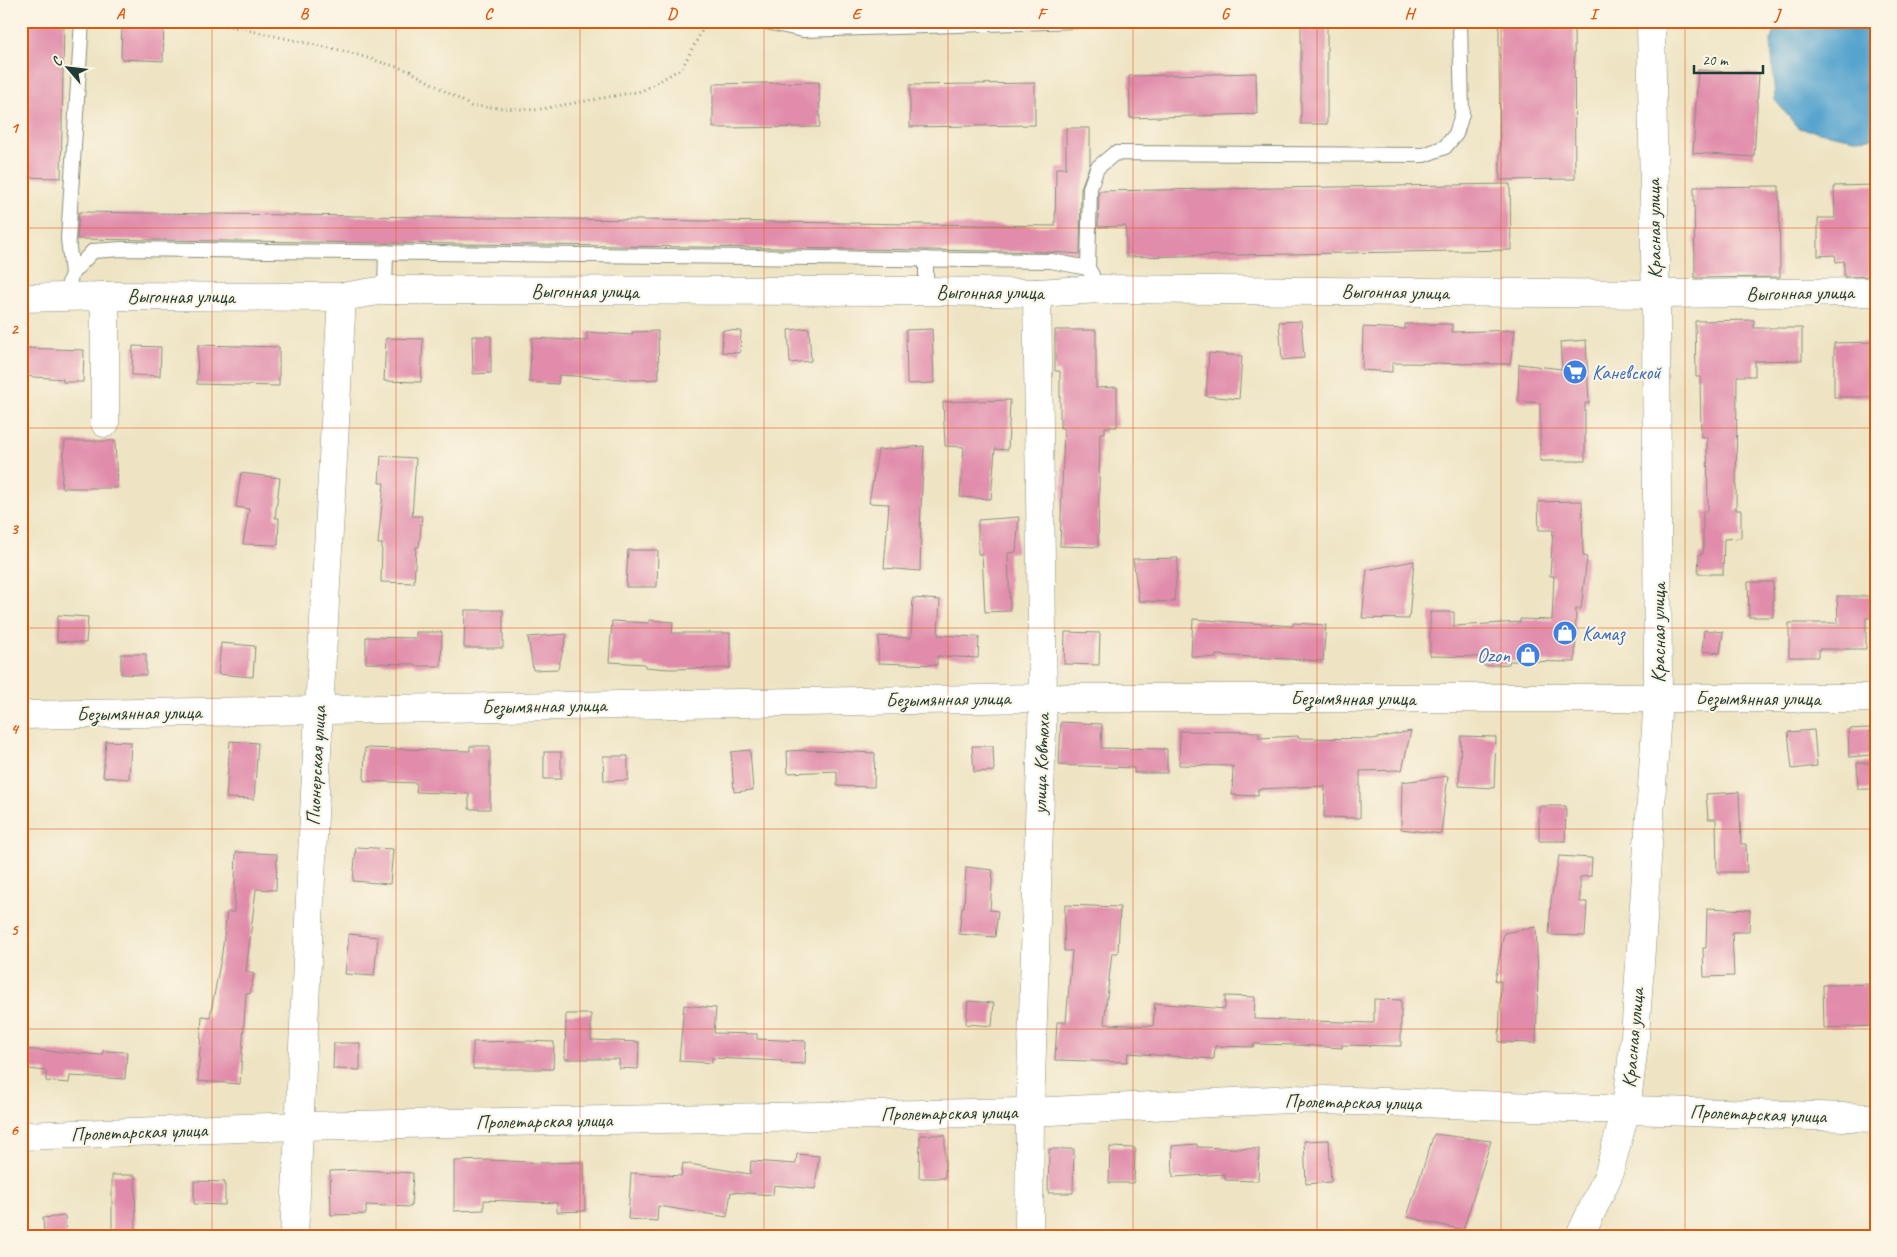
<svg xmlns="http://www.w3.org/2000/svg" width="1897" height="1257" font-family="Caveat,sans-serif">
<style>
.water{fill:#55a3ce;stroke:#3a7081}
.building{fill:#e18cab}
.lines{fill:none;stroke-linecap:round;stroke-linejoin:round}
.service-casing{stroke:#86907c;stroke-width:16}
.minor-casing{stroke:#86907c;stroke-width:29}
.tertiary-casing{stroke:#86907c;stroke-width:29}
.secondary-casing{stroke:#86907c;stroke-width:29}
.path{stroke:#86907c;stroke-width:3;stroke-dasharray:1 4;stroke-linecap:butt}
.service{stroke:#fff;stroke-width:14}
.minor{stroke:#fff;stroke-width:28}
.tertiary{stroke:#fff;stroke-width:28}
.secondary{stroke:#fff;stroke-width:28}
.grid{fill:none;stroke:#de580e;stroke-width:1;stroke-opacity:0.55}
.labels{text-anchor:middle;dominant-baseline:central;stroke-width:4;stroke-linejoin:round;paint-order:stroke}
.street-label{font-size:20px;fill:#1f3d34;stroke:#fcf5e5}
.shop-label{font-size:20px;fill:#366cbe;stroke:#fcf5e5;text-anchor:start}
.neatline{fill:none;stroke:#de580e;stroke-width:2}
.grid-label{font-size:16px;text-anchor:middle;font-weight:bold;fill:#de580e}
</style>
<rect width="100%" height="100%" fill="#fcf5e5"/>
<filter id="ink" filterUnits="userSpaceOnUse"><feTurbulence type="fractalNoise" baseFrequency=".02" numOctaves="2"/><feDisplacementMap in="SourceGraphic" scale="10" xChannelSelector="R" yChannelSelector="G"/><feConvolveMatrix kernelMatrix="1 2 1 2 8 2 1 2 1" color-interpolation-filters="sRGB"/></filter>
<filter id="wash" filterUnits="userSpaceOnUse"><feTurbulence type="fractalNoise" baseFrequency=".0096" numOctaves="4" result="noise"/><feDisplacementMap in="SourceGraphic" scale="20" xChannelSelector="R" yChannelSelector="G"/><feGaussianBlur stdDeviation="1.12" result="paint"/><feColorMatrix in="noise" values="0 0 0 0 0 0 0 0 0 0 0 0 0 0 0 0 0 1.4 0 .05"/><feComposite in="paint" operator="in"/></filter>
<g filter="url(#wash)">
<rect width="100%" height="100%" fill="#eee4c4"/>
<path class="water" d="M1776,21H1876V138L1855,139L1798,128L1775,100L1771,40Z"/>
<g id="blocks">
<g class="building">
<path d="M21,21H64L61,178L21,177Z"/>
<path d="M122,21H164L163,61L121,59Z"/>
<rect x="1301" y="21" width="26" height="103"/>
<path d="M1499,21H1574L1575,179L1500,180Z"/>
<path d="M1698,70L1759,74L1754,157L1693,153Z"/>
<path d="M1256,73L1257,114L1130,118L1129,76Z"/>
<path d="M819,82L820,127L713,128V84Z"/>
<path d="M1035,83V125L910,127V85Z"/>
<path d="M1066,128H1090V164L1081,188L1080,254L1051,252L926,250L77,239L79,212L1055,226L1056,168H1066Z"/>
<path d="M1510,184L1511,250L1126,257V226L1098,227L1099,191Z"/>
<path d="M1876,185V276L1844,277V261L1836,262L1835,255L1818,256V218H1835L1834,186Z"/>
<path d="M1779,186L1780,277L1695,278L1694,187Z"/>
<path d="M1754,320V328H1802V360L1755,361V376H1737L1736,510H1741V538L1724,539L1723,574H1698L1699,554H1703V511H1708L1707,437H1701L1700,377H1696L1695,321Z"/>
<path d="M1301,321L1304,358L1282,360L1279,322Z"/>
<path d="M1405,324H1452V332L1515,330L1510,364L1392,363V372L1362,370L1363,327L1405,329Z"/>
<path d="M809,328L811,361L790,363L788,330Z"/>
<path d="M932,329L934,383L907,384L906,330Z"/>
<path d="M723,330L741,331L740,353L722,352Z"/>
<path d="M1055,330H1096V388L1117,387V427H1105V433H1100L1098,547L1060,546L1064,428H1060V371H1055Z"/>
<path d="M658,331L659,379L636,380L559,375L558,384L529,382L532,338L587,341V332L632,335V332Z"/>
<path d="M472,336H491V373L473,374Z"/>
<path d="M386,338L423,339L421,382L384,381Z"/>
<path d="M1586,340L1589,403H1585V461H1540V403L1518,401L1519,364L1562,369L1560,342Z"/>
<path d="M1874,342L1875,397H1834V343Z"/>
<path d="M198,345L279,347V386L197,384Z"/>
<path d="M133,346L161,347L160,376L132,375Z"/>
<path d="M21,348L84,350L83,382H63V379L21,376Z"/>
<path d="M1209,353L1242,356L1239,399L1206,396Z"/>
<path d="M1010,400L1008,450L995,449L991,499L960,497L964,447L945,446L943,402Z"/>
<path d="M65,441H115L117,488H61Z"/>
<path d="M924,446L920,529L921,528L920,571L884,568L889,504L869,503L878,450Z"/>
<path d="M381,456L416,458L412,516H422L419,547H416L414,583L381,582L382,544H378L384,483H379Z"/>
<path d="M241,473L280,478L275,518H279L278,545L243,544L249,509L236,507Z"/>
<path d="M1582,501L1583,556L1587,557L1581,609H1576L1575,662L1509,661V664L1484,666V657L1430,656V612H1454V626L1520,622V619L1552,620L1554,576H1550L1553,530H1539L1538,502Z"/>
<path d="M1019,517L1016,552L1008,553L1010,611L985,612L982,554H978V520Z"/>
<path d="M628,550H658L657,587H626Z"/>
<path d="M1178,558L1174,602L1139,601L1133,559Z"/>
<path d="M1414,561L1409,619L1362,618L1367,570Z"/>
<path d="M1748,582H1773V617H1749Z"/>
<path d="M1837,596H1876V618H1866V649H1819V657H1789V623H1838Z"/>
<path d="M913,598L940,600L938,635L979,637L978,658L937,656V665L878,663L879,636L911,638Z"/>
<path d="M465,610H503V648H464Z"/>
<path d="M58,615L88,617L86,643L57,641Z"/>
<path d="M1193,619L1293,626V623L1326,625L1323,661L1216,655V658L1191,656Z"/>
<path d="M649,620L673,622L672,633H730V668L669,669L645,667V664L609,662L612,621L649,623Z"/>
<path d="M1704,630L1723,632L1720,653L1702,651Z"/>
<path d="M416,632H442L441,666H415V664L366,663V637L416,638Z"/>
<path d="M1065,632L1100,633L1099,665L1064,664Z"/>
<path d="M567,634L558,669L533,670L528,637Z"/>
<path d="M221,643L255,646L253,677L218,674Z"/>
<path d="M121,654H146V675L121,674Z"/>
<path d="M1061,722L1102,724L1101,748L1167,749V773H1134V768L1059,765Z"/>
<path d="M1870,728L1871,755L1849,757L1848,729Z"/>
<path d="M1814,730L1817,766L1792,769L1788,732Z"/>
<path d="M1180,731L1259,732V738L1298,736V738L1373,739L1411,731L1402,770L1360,771V818L1324,817L1325,786L1258,789V796L1232,795L1233,766L1179,765Z"/>
<path d="M1461,736L1496,737L1494,788L1459,786Z"/>
<path d="M106,741L131,742L129,779L103,777Z"/>
<path d="M230,741L258,743L254,799L226,798Z"/>
<path d="M470,746H490V809H469V794L416,792L417,783L364,781L365,748L470,751Z"/>
<path d="M972,746H993L994,771L974,772Z"/>
<path d="M750,750L753,790L734,792L731,752Z"/>
<path d="M809,750L875,753L874,787L837,786V771L788,773L787,751Z"/>
<rect x="544" y="752" width="17" height="27"/>
<path d="M603,756H628V780L604,781Z"/>
<path d="M1857,763H1876V789H1858Z"/>
<path d="M1448,776L1441,834L1401,829L1402,782Z"/>
<path d="M1739,792L1741,844H1746L1747,872H1717L1716,819H1708L1706,794Z"/>
<path d="M1539,806H1566L1565,841H1539Z"/>
<path d="M356,847L393,849L390,884L353,881Z"/>
<path d="M236,852L277,854L276,890L256,889L246,972L254,974L250,994L246,993L240,1084L198,1081L202,1016L210,1017L222,953L227,912H234Z"/>
<path d="M1559,856L1592,858L1591,876L1580,877V902H1587L1585,936L1549,935L1551,900Z"/>
<path d="M966,867L993,870L990,910L998,911L995,937L959,934L962,907H964Z"/>
<path d="M1065,905L1120,907L1118,953H1112L1104,1024L1153,1026L1155,1003L1225,1009V996L1255,997L1254,1019L1374,1023V999L1401,1000V1046L1342,1045V1048L1298,1045L1254,1044V1047L1215,1046L1214,1059L1128,1053L1127,1062L1055,1060L1057,1022H1066L1072,951H1064Z"/>
<path d="M1707,908L1750,910L1749,932H1732L1734,976L1704,977L1703,948H1706Z"/>
<path d="M1536,927L1538,977L1536,1043L1499,1042L1501,981H1495L1504,933Z"/>
<path d="M349,934L378,937L374,976L345,974Z"/>
<path d="M1872,984L1873,1026L1824,1028L1823,985Z"/>
<path d="M968,1001L994,1003L992,1026L966,1024Z"/>
<path d="M684,1005L716,1008L714,1033L757,1034V1039L806,1041L805,1064L782,1063V1061L712,1058V1063L679,1061Z"/>
<path d="M566,1014H591V1040L639,1042L638,1069L619,1068V1059H565Z"/>
<path d="M527,1041L554,1042L553,1069H473V1042Z"/>
<path d="M334,1043H360V1070L333,1069Z"/>
<path d="M21,1049L102,1055L103,1051L127,1052L125,1079L70,1076L69,1083L46,1081V1071L21,1068Z"/>
<path d="M1434,1134L1491,1141L1463,1230L1407,1217Z"/>
<path d="M920,1135H945V1178H919Z"/>
<path d="M1329,1140L1331,1182L1306,1184L1304,1141Z"/>
<path d="M1197,1144V1147L1259,1149L1258,1181L1225,1180V1174L1173,1177L1172,1146Z"/>
<path d="M1110,1147L1135,1148L1134,1183H1109Z"/>
<path d="M1049,1149H1074L1073,1193H1048Z"/>
<path d="M797,1154L819,1156L815,1189L774,1185L773,1195L731,1192L727,1217L658,1206L657,1221L628,1219L631,1173L681,1176L683,1163L750,1174L751,1161L796,1164Z"/>
<path d="M489,1160L545,1163L584,1162L585,1211L557,1212V1203L484,1200V1210L454,1211V1161Z"/>
<path d="M363,1170L413,1173L411,1207L366,1205V1214L331,1215L330,1171Z"/>
<path d="M112,1175H135L136,1236H112Z"/>
<path d="M194,1181L225,1182V1205L194,1204Z"/>
<path d="M65,1216L66,1236H44L43,1218Z"/>
</g>
</g>
</g>
<g filter="url(#ink)">
<use href="#blocks" fill-opacity="0" stroke="#86907c" stroke-width="1"/>
<g class="lines">
<defs>
<g id="service">
<path d="M762,21L803,30L1076,21"/>
<path d="M72,273L93,251L122,249L1051,261L1088,268"/>
<path d="M1092,275L1088,268L1090,188L1097,168L1115,153L1424,155L1445,147L1456,134L1462,114L1460,21"/>
<path d="M385,290L386,252"/>
<path d="M926,291V259"/>
<path d="M65,297L72,273L68,239L82,21"/>
</g>
<g id="minor">
<path d="M21,298L105,296L342,297L385,290L926,291L1037,293L1099,289L1655,294L1876,292"/>
<path d="M105,423V296"/>
<path d="M21,715L1043,698H1876"/>
<path d="M294,1236L319,710L342,297"/>
<path d="M1029,1236L1030,1112L1043,698L1037,293"/>
</g>
<path id="tertiary" d="M21,1136L298,1126L1030,1112L1291,1099L1876,1118"/>
<path id="secondary" d="M1580,1236L1608,1176L1626,1109L1635,1037L1658,698L1656,311L1651,21"/>
</defs>
<use href="#service" class="service-casing"/>
<use href="#minor" class="minor-casing"/>
<use href="#tertiary" class="tertiary-casing"/>
<use href="#secondary" class="secondary-casing"/>
<path class="path" d="M206,21L348,52L410,71L471,106L535,110L642,91L682,68L707,21"/>
<use href="#service" class="service"/>
<use href="#minor" class="minor"/>
<use href="#tertiary" class="tertiary"/>
<use href="#secondary" class="secondary"/>
</g>
</g>
<path class="grid" d="M212,21V1236M396,21V1236M580,21V1236M764,21V1236M948,21V1236M1133,21V1236M1317,21V1236M1501,21V1236M1685,21V1236M21,228H1876M21,428H1876M21,628H1876M21,829H1876M21,1029H1876"/>
<defs>
<symbol id="supermarket-disc" viewBox="-11 -11 22 22"><circle r="9.5" fill="#3f7fe0" stroke="#fcf5e5"/><path d="M-6-5.5h2.5l.6 2H6L4.5 2H-2.5L-4.4-4H-6ZM-1.5 3.2a1.3 1.3 0 1 0 .1 0ZM3 3.2a1.3 1.3 0 1 0 .1 0Z" fill="#fff"/></symbol>
<symbol id="shop-disc" viewBox="-11 -11 22 22"><circle r="9.5" fill="#3f7fe0" stroke="#fcf5e5"/><path d="M-5-2.5h2.3a2.7 3.5 0 0 1 5.4 0H5L5.5 6h-11ZM-1.5-2.5h3a1.5 2.3 0 0 0-3 0Z" fill="#fff"/></symbol>
</defs>
<g fill-rule="evenodd">
<use href="#supermarket-disc" x="1561" y="358" width="28" height="28"/>
<use href="#shop-disc" x="1551" y="619" width="28" height="28"/>
<use href="#shop-disc" x="1514" y="641" width="28" height="28"/>
</g>
<g class="labels">
<g class="street-label">
<text transform="translate(1654 229) rotate(-91)">Красная улица</text>
<text x="585" y="291">Выгонная улица</text>
<text x="990" y="292">Выгонная улица</text>
<text transform="translate(1395 292) rotate(1)">Выгонная улица</text>
<text transform="translate(1800 293) rotate(-1)">Выгонная улица</text>
<text x="181" y="296">Выгонная улица</text>
<text transform="translate(1658 633) rotate(-90)">Красная улица</text>
<text x="1353" y="698">Безымянная улица</text>
<text x="1758" y="698">Безымянная улица</text>
<text transform="translate(948 699) rotate(-1)">Безымянная улица</text>
<text transform="translate(544 706) rotate(-1)">Безымянная улица</text>
<text transform="translate(139 713) rotate(-1)">Безымянная улица</text>
<text transform="translate(1041 764) rotate(-88)">улица Ковтюха</text>
<text transform="translate(316 766) rotate(-87)">Пионерская улица</text>
<text transform="translate(1633 1038) rotate(-85)">Красная улица</text>
<text transform="translate(1353 1102) rotate(1)">Пролетарская улица</text>
<text transform="translate(949 1113) rotate(-1)">Пролетарская улица</text>
<text transform="translate(1758 1114) rotate(2)">Пролетарская улица</text>
<text transform="translate(544 1121) rotate(-1)">Пролетарская улица</text>
<text transform="translate(139 1132) rotate(-2)">Пролетарская улица</text>
</g>
<g class="shop-label">
<text x="1592" y="372">Каневской</text>
<text x="1582" y="633">Камаз</text>
<text x="1510" y="655" text-anchor="end">Ozon</text>
</g>
</g>
<rect width="1897" height="1257" fill="none" stroke="#fcf5e5" stroke-width="55"/>
<g transform="translate(68 68) rotate(298)" stroke="#fcf5e5" stroke-width="4" paint-order="stroke">
<path d="M0-4L9 19L0 12L-9 19Z" fill="#1f3d34"/>
<text y="-8" font-size="14" font-weight="bold" text-anchor="middle" fill="#1f3d34">С</text>
</g>
<path d="M1694 65v8h69v-8" fill="none" stroke="#1f3d34" stroke-width="2.5"/>
<text x="1702" y="65" font-size="15" fill="#1f3d34" stroke="#fcf5e5" stroke-width="4" paint-order="stroke">20 m</text>
<rect x="28" y="28" width="1842" height="1202" class="neatline"/>
<g class="grid-label">
<text x="120" y="19">A</text>
<text x="304" y="19">B</text>
<text x="488" y="19">C</text>
<text x="672" y="19">D</text>
<text x="856" y="19">E</text>
<text x="1041" y="19">F</text>
<text x="1225" y="19">G</text>
<text x="1409" y="19">H</text>
<text x="1593" y="19">I</text>
<text x="1777" y="19">J</text>
<text x="14" y="133">1</text>
<text x="14" y="334">2</text>
<text x="14" y="534">3</text>
<text x="14" y="734">4</text>
<text x="14" y="935">5</text>
<text x="14" y="1135">6</text>
</g>
</svg>
